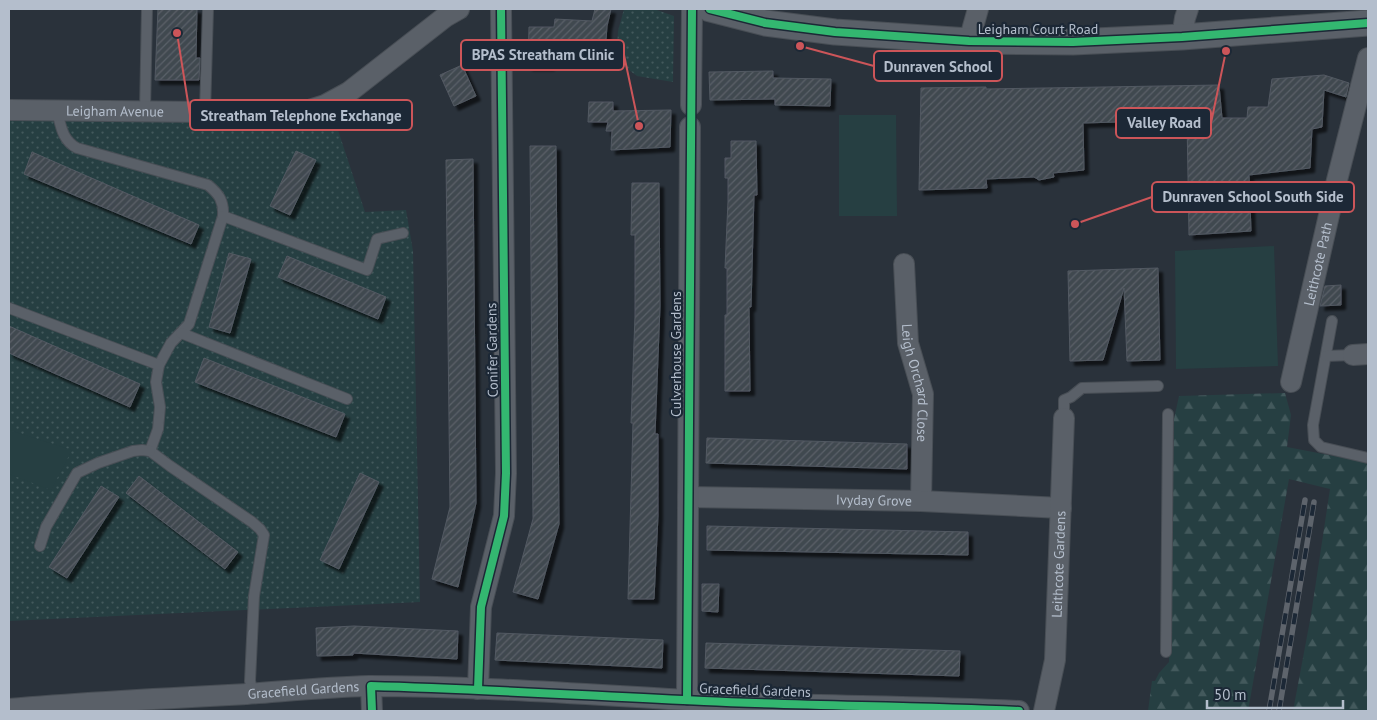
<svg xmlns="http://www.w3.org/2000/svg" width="1377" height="720" font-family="'PT Sans',sans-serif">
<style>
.grass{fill:url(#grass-dots)}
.forest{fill:url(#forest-firs)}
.park{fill:#263f42}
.building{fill:url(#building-hatch);stroke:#525962;filter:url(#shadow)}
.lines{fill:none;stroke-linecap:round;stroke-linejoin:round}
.service-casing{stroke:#484e55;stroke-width:12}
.minor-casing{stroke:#484e55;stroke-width:22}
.tertiary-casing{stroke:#484e55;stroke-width:27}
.service{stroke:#5a6068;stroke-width:10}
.minor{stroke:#5a6068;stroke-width:20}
.tertiary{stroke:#5a6068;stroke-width:25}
.rail-casing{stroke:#5e646c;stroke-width:5.5}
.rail{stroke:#1c2836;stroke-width:4;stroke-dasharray:11;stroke-linecap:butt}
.cycleway-casing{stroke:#1c2836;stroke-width:11}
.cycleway{stroke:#33b770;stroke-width:8}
.labels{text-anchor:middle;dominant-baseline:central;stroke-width:4.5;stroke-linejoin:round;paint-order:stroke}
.street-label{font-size:14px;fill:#b4becc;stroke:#1c2836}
.leader{fill:none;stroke:#cc5559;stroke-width:2}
.callout-dot{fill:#cc5559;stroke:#1c2836;stroke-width:2}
.callout{fill:#1c2836;stroke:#cc5559;stroke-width:2}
.callout-label{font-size:15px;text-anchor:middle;font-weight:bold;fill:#b4becc}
</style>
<defs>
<pattern id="grass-dots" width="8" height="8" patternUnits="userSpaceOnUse" patternTransform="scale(1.25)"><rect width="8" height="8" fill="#263f42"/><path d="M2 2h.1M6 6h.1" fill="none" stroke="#43595c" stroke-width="1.8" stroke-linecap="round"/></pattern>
<pattern id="forest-firs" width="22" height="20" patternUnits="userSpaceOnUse" patternTransform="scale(1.25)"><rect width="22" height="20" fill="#263f42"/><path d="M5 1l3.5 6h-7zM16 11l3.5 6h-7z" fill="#43595c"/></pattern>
<pattern id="building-hatch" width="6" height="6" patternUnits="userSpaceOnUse" patternTransform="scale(1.25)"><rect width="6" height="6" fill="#414850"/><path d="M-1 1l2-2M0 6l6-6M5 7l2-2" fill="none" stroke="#5a6168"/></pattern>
<filter id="shadow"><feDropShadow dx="4.5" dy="4.5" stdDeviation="1" flood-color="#0009"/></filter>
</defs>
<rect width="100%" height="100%" fill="#2a323b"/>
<g class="grass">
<path d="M624,9H654L674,16L673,82L637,76L621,64L617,52L618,31Z"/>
<path d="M334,118L365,212L406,210L413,251L420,602L9,621V148L10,121Z"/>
</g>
<path class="forest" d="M1285,393L1291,415L1287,447L1365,462L1368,466V711H1293L1311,615L1330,489L1289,479L1248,711H1148L1152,681H1155L1159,673L1169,662L1174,419L1179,396Z"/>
<g class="park">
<path d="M839,115H896L897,216H839Z"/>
<path d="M1274,246L1278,366L1176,369L1175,251Z"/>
<path d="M9,430L72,450L51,490L9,474Z"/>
</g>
<g class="building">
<path d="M158,9H197L196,58H200L199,80H155Z"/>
<path d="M595,9H611L607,26L605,54H589L590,46L550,43V66H528L529,27H554L555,19L592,21Z"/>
<path d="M462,65L476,96L454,106L440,75Z"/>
<path d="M773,71V78L831,79L830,106L775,105V99L710,100L709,72Z"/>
<path d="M1324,75L1349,83L1346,97L1324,90L1322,127L1312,129L1310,168L1249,175L1251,231L1189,235L1187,120L1083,123L1084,170L1053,173L1054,177L1039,180L1034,177L986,179L987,188L919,190L921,88L986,87V89L1219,85L1222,118H1247L1248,107H1268L1272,79Z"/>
<path d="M589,102H613V111L671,110L670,147L611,150L612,131H606L608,122H588Z"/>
<path d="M731,141H756L757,195H754L751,307H749L750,391H725V315H727V268H725L728,201V178H725V158H731Z"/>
<path d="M530,146H556L559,524L538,599L513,592L533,519Z"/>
<path d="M296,151L316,160L290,215L270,206Z"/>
<path d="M32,152L199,225L191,244L24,174Z"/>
<path d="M473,159L476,503L458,587L432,579L450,507L446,160Z"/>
<path d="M632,183H659L660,306L655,434H658V516L654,599H628L633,423H631L635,316V235H631Z"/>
<path d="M229,253L251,259L230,333L209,327Z"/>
<path d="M287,256L386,297L378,319L278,277Z"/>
<path d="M1158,268L1160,360L1127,361L1124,288L1103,360L1070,361L1068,271Z"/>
<path d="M1341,285V305L1320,306L1325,286Z"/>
<path d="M9,326L140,384L130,407L9,353Z"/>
<path d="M204,358L345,414L336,437L195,382Z"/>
<path d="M707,438L907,444V469L706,463Z"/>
<path d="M360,473L379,482L339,569L320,560Z"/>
<path d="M139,476L238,552L225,569L126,493Z"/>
<path d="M101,486L119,497L67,578L49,567Z"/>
<path d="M707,526L968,532V555L707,550Z"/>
<path d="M702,584H719L718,612L702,611Z"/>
<path d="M354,626L458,631L457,659L353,653V655L317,656L316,628Z"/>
<path d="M497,633L663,640L662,668L495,660Z"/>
<path d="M706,643L960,651L959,676L705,668Z"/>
</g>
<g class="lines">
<defs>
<g id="service">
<path d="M57,111C61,126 62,140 77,148L208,185C219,194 224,201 223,216L189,324L171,343L159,365L156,382L160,407L158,429L150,451L170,466L252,522L260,529L264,535L254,596L250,681L253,693"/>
<path d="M145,111L147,9"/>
<path d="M205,112L208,9"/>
<path d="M223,216L367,270L377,239L403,233"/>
<path d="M9,308L159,365"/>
<path d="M1332,321L1313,425L1314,440L1321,447L1368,458"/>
<path d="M181,333L347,399"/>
<path d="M1326,356L1353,355"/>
<path d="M1064,418V400L1071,397L1082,388L1158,386"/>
<path d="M40,546L46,527L77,473L98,463L133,451L142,450L150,451"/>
<path d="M1166,652L1168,414"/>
</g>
<g id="minor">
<path d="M1182,37L1185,18L1188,9"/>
<path d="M969,41L978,9"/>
<path d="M691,105L692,9"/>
<path id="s1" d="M9,110L205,112L306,111L325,105L349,92L445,17L459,9"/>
<path id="s2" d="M904,264L908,343L923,394L921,501"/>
<path d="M1353,355L1368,354"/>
<path id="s3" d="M1291,382L1337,180L1368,58"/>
<path id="s4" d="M688,497L921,501L1061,508"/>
<path d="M371,686L372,711"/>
<path d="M478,689L481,607L504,516L506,473L501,9"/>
<path d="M687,700L690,127"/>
<path id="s5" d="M9,709C88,702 168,698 247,694C288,691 328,687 369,686C481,686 592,695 704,701C809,706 914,706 1019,711"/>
<path id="s6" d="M1044,711L1055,660L1064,418"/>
</g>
<path id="tertiary" d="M710,9L765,23L835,32L969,41L1073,42L1182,37L1368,23"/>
</defs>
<use href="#service" class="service-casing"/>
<use href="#minor" class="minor-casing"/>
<use href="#tertiary" class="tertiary-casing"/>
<use href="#service" class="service"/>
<use href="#minor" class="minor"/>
<use href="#tertiary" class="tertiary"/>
<defs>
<g id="rail">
<path d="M1269,711L1305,500"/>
<path d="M1279,711L1314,502"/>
</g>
</defs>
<use href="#rail" class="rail-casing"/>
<use href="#rail" class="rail"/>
<defs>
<g id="cycleway">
<path d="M710,9L765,23L835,32L969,41L1073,42L1182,37L1368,23"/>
<path d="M478,689L481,607L504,516L506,473L501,9"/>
<path d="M687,700L692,9"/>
<path d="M372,711L371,686C482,689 593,696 704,701C809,706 914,706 1019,711"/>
</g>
</defs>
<use href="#cycleway" class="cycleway-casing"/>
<use href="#cycleway" class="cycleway"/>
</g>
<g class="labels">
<g class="street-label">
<text x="1038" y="29">Leigham Court Road</text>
<text stroke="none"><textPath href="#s1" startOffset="106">Leigham Avenue</textPath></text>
<text stroke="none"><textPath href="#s3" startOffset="121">Leithcote Path</textPath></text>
<text transform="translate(492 350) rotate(-91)">Conifer Gardens</text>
<text transform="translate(676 354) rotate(-90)">Culverhouse Gardens</text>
<text stroke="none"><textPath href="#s2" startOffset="120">Leigh Orchard Close</textPath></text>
<text stroke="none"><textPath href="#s4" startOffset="186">Ivyday Grove</textPath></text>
<text stroke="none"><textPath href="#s6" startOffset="148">Leithcote Gardens</textPath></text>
<text stroke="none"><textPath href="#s5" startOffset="295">Gracefield Gardens</textPath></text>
<text transform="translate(755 690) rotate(2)">Gracefield Gardens</text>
</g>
</g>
<path class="leader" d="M639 126L624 55M800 46L874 66M177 33L190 115M1226 51L1211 123M1075 224L1152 197"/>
<g class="callout-dot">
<circle cx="639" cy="126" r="5"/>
<circle cx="800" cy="46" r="5"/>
<circle cx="177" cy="33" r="5"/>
<circle cx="1226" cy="51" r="5"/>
<circle cx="1075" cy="224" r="5"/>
</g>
<g class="callout">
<rect x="461" y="40" width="163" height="30" rx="5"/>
<rect x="874" y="51" width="128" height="30" rx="5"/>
<rect x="190" y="100" width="222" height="30" rx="5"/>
<rect x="1116" y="108" width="95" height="30" rx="5"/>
<rect x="1152" y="182" width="202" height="30" rx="5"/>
</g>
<g class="callout-label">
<text x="543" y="60">BPAS Streatham Clinic</text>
<text x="938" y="72">Dunraven School</text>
<text x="301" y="121">Streatham Telephone Exchange</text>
<text x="1164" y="128">Valley Road</text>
<text x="1253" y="202">Dunraven School South Side</text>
</g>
<rect width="1377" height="720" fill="none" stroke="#b4becc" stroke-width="20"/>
<path d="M1207 700v8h136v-8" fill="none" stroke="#b4becc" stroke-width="2.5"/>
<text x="1214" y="700" font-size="15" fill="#b4becc" stroke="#1c2836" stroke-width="4" paint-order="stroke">50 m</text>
</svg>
